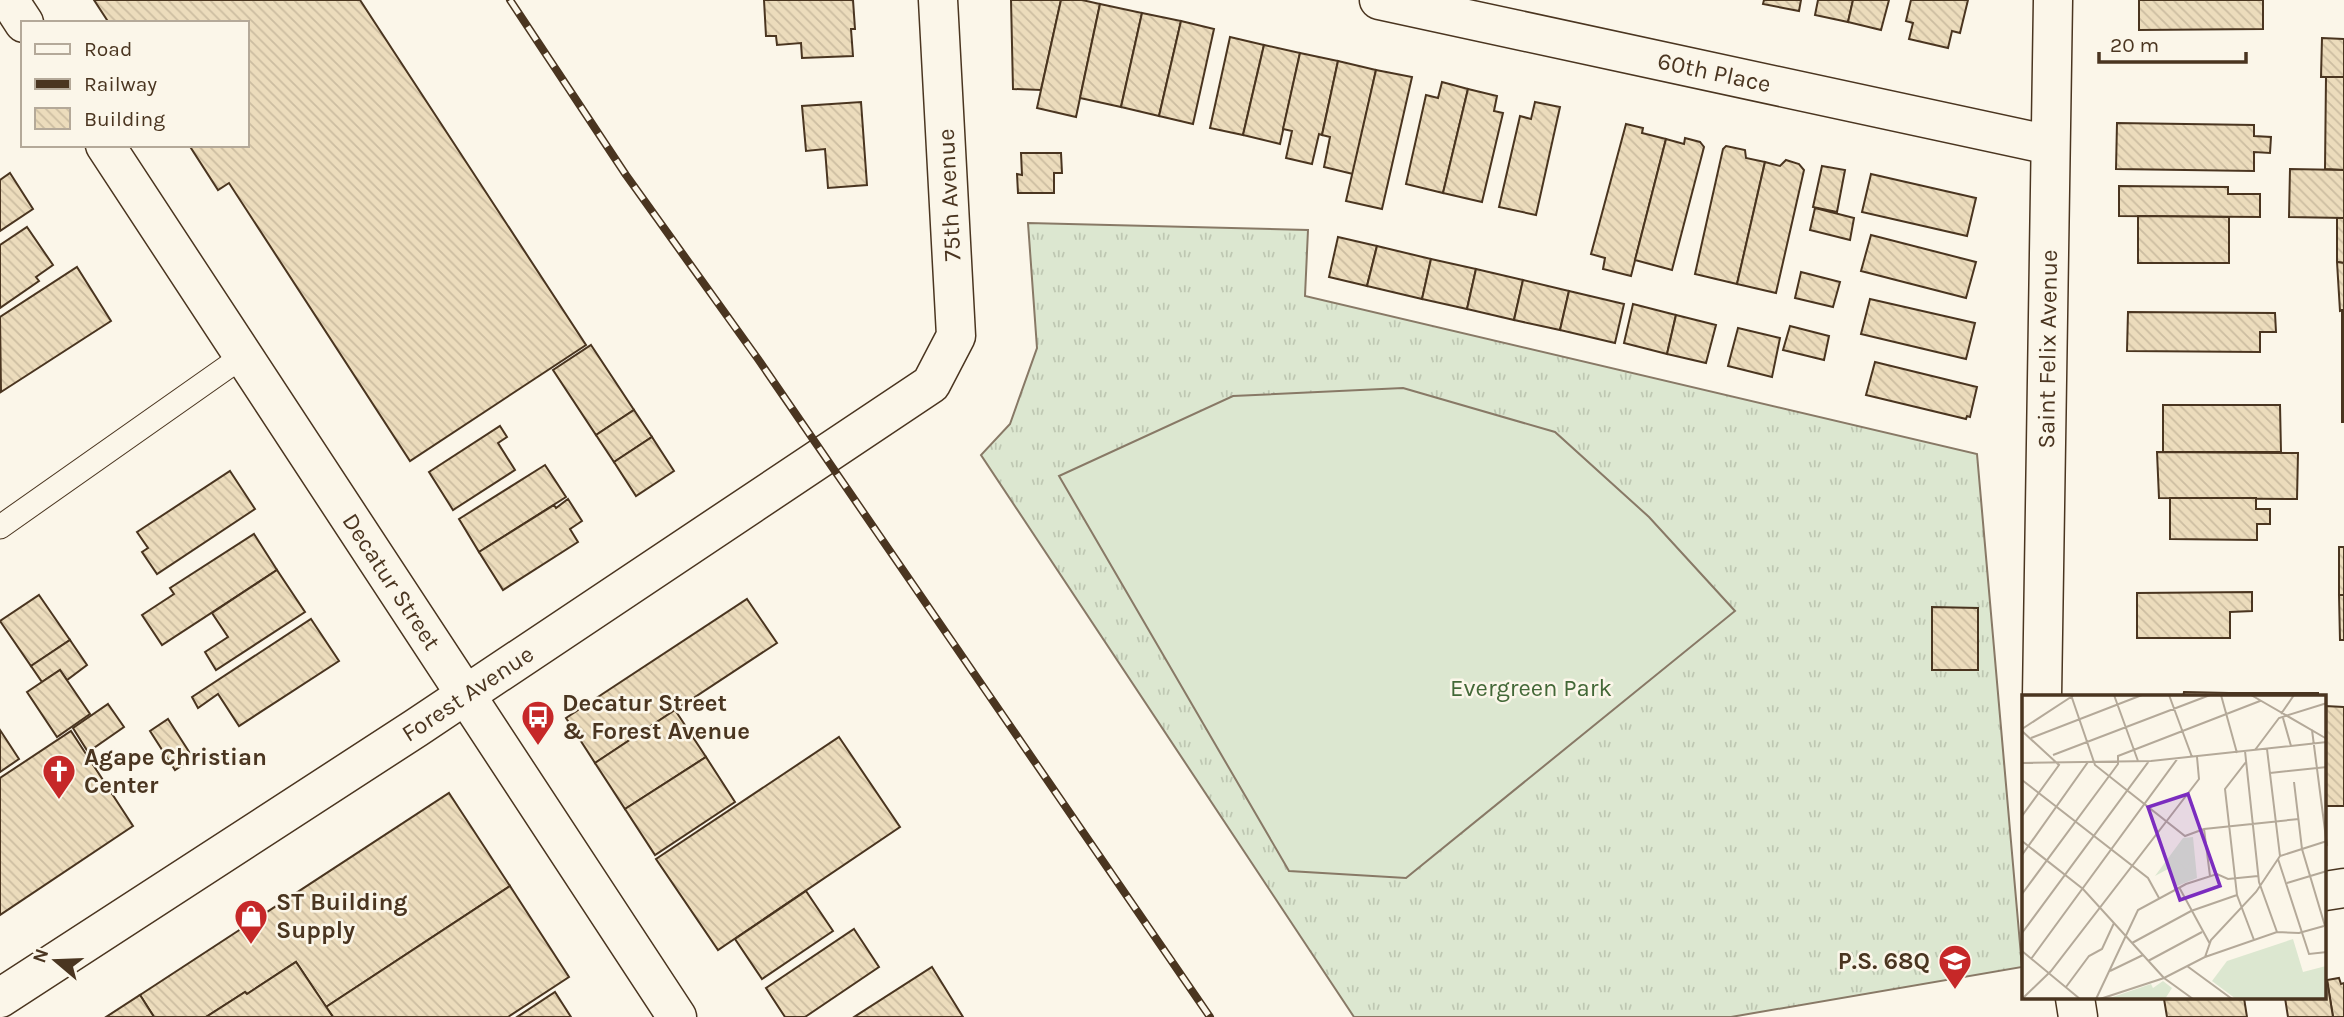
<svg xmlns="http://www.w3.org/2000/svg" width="2344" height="1017" font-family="Karla,sans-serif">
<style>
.grass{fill:url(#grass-tufts);stroke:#887966;stroke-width:2}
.pitch{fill:#dce7d0;stroke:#887966;stroke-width:2}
.building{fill:url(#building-back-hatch);stroke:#4a3520;stroke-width:2}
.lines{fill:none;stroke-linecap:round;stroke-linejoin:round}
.lane-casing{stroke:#4a3520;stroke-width:25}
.street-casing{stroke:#4a3520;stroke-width:41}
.lane{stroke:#fbf6e9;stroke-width:23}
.street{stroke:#fbf6e9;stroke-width:38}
.rail-casing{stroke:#4a3520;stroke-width:8}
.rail{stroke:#fbf6e9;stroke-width:5;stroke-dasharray:16;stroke-linecap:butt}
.labels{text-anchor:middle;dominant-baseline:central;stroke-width:5;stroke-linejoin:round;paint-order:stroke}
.street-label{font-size:24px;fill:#4a3520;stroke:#fbf6e9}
.park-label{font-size:24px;fill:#436837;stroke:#fbf6e9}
.poi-label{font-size:24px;font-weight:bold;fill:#4a3520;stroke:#fbf6e9;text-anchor:start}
.inset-road{fill:none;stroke:#b4a999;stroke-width:2}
.view{fill:#7b2cbf;fill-opacity:0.15;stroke:#7b2cbf;stroke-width:3.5}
.inset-edge{fill:none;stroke:#4a3520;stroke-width:3.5}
</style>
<defs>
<pattern id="grass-tufts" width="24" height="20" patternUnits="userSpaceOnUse" patternTransform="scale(1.75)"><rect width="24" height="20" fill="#dce7d0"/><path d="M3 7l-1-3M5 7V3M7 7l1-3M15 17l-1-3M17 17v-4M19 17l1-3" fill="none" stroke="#bec7b2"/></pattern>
<pattern id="building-back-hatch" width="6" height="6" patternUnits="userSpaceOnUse" patternTransform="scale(1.75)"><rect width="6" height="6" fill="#ecdcbc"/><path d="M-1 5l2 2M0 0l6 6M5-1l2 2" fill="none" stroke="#ccbda1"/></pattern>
</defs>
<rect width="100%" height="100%" fill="#fbf6e9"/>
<path class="grass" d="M1028,223L1308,230L1305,296L1977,454L2022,967L1731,1017H1354L981,455L1010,424L1037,348Z"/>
<path class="pitch" d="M1403,388L1555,432L1649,517L1735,611L1406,878L1289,871L1059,476L1233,396Z"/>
<g class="building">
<path d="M94,0H360L586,345L410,461L229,183L218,190L189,145H247V23H109Z"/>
<path d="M764,0H853L855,29H851L853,56L802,58L801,43L777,45L776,36H766Z"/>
<path d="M1011,0H1061L1041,90L1013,89Z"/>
<path d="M1061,0H1082L1100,4L1076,117L1037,108Z"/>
<path d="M1764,0H1801L1799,11L1763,4Z"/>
<path d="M1818,0H1853L1848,22L1815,15Z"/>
<path d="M1853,0H1889L1881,30L1848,22Z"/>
<path d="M1911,0H1968L1960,33L1952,31L1948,48L1909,39L1913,23L1906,21Z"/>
<path d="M2139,0H2263V29L2139,30Z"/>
<path d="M1100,4L1142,13L1121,107L1080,98Z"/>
<path d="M1142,13L1181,21L1159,116L1121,107Z"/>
<path d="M1181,21L1214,29L1193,124L1159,116Z"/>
<path d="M1230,37L1264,45L1243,135L1210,128Z"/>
<path d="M2322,38L2344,39V77H2321Z"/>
<path d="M1264,45L1300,53L1280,144L1243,135Z"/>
<path d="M1300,53L1338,61L1322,135L1319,134L1312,164L1286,158L1292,131L1283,129Z"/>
<path d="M1338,61L1376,70L1353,174L1324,167L1330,137L1322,135Z"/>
<path d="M1376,70L1412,77L1382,209L1346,201Z"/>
<path d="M2326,77H2344V170L2325,169Z"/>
<path d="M1442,82L1468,89L1443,193L1406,184L1426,95L1438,98Z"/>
<path d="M1468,89L1497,96L1494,111L1503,113L1482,202L1443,193Z"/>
<path d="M861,102L867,185L828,188L825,149L806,151L802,106Z"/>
<path d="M1535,102L1560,107L1536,215L1499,207L1520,116L1531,119Z"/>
<path d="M2117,123L2254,125V136L2271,137L2270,153L2254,152V171L2116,169Z"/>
<path d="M1626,124L1643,128L1642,133L1666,139L1631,276L1603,269L1605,258L1591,254Z"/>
<path d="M1685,138L1700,142L1704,147L1672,270L1635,260L1666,139L1684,144Z"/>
<path d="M1726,146L1745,150L1746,158L1765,162L1737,284L1695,274L1723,149Z"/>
<path d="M1021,153H1061L1062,173H1054V193H1018L1017,174L1022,175Z"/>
<path d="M1786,160L1799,164L1804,170L1776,293L1737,284L1765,162L1780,166Z"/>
<path d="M1822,166L1845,170L1837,212L1813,207Z"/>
<path d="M2290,169L2344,170V218L2289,217Z"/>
<path d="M10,173L33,209L0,231V180Z"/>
<path d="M1871,174L1976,198L1967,236L1862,212Z"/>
<path d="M2119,186L2228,187V194H2260V217L2119,216Z"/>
<path d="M1815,208L1854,218L1850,240L1810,230Z"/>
<path d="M2138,216L2229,217V263H2138Z"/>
<path d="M2337,218H2344V263L2337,262Z"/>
<path d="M27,227L53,265L36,277L39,281L0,308V245Z"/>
<path d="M1871,235L1976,262L1966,298L1861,271Z"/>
<path d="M1338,237L1377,246L1367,286L1329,277Z"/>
<path d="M1377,246L1431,259L1422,299L1367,286Z"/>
<path d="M1431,259L1476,269L1467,309L1422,299Z"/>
<path d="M2337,262L2344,263V310L2340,311Z"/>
<path d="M77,267L111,321L1,392L0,317Z"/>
<path d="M1476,269L1523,280L1514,320L1467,309Z"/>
<path d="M1801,272L1840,282L1833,307L1795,298Z"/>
<path d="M1523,280L1569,291L1560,330L1514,320Z"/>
<path d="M1569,291L1624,304L1615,343L1560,330Z"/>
<path d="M1870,299L1975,323L1966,359L1861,334Z"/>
<path d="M1633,304L1676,315L1667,354L1624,343Z"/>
<rect x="2342" y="310" width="2" height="47"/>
<path d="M2128,312L2275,313L2276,332H2260V352L2127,351Z"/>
<path d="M1676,315L1716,325L1706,363L1667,354Z"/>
<path d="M1790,326L1829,336L1824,360L1783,350Z"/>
<path d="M1738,328L1780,338L1772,377L1728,366Z"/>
<path d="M591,345L634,410L596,435L553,370Z"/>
<rect x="2342" y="357" width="2" height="65"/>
<path d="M1875,362L1977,387L1970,417L1967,416L1966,419L1866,395Z"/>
<path d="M2163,405H2280L2281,452H2163Z"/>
<path d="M634,410L652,437L614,462L596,435Z"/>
<path d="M500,426L507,437L498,443L515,470L453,510L429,472Z"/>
<path d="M652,437L674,471L636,496L614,462Z"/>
<path d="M2157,452L2298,453L2297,499L2159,498Z"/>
<path d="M545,465L566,497L479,552L459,519Z"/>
<path d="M230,471L255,509L157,574L142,552L148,548L137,532Z"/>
<path d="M2170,498H2256V509H2270V524H2257V540L2170,539Z"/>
<path d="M568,499L582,521L570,529L578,542L503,590L479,552L554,505L556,508Z"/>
<path d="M254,534L277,570L162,645L142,615L174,594L170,588Z"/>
<rect x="2339" y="547" width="5" height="48"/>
<path d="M277,570L305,612L216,670L205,652L228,637L212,613Z"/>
<path d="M2252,592V611L2230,612V638H2137V593Z"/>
<path d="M39,595L70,640L31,666L0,621Z"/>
<path d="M2339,595H2344V640H2340Z"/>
<path d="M747,599L777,643L595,763L566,718Z"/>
<path d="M1932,607L1978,608V670H1932Z"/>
<path d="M311,619L339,661L239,726L218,694L198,708L192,697Z"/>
<path d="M70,640L87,665L67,680L60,670L42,682L31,666Z"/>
<path d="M60,670L90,714L57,737L27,692Z"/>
<path d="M2184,692L2228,693V697H2183Z"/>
<path d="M2228,693H2273L2272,697H2228Z"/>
<path d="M2273,693H2318V697H2272Z"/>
<path d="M108,704L124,727L88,752L73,728Z"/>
<path d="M2325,706L2344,707V806H2325Z"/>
<path d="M675,710L706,757L625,809L595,763Z"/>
<path d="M168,719L193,758L175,770L150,731Z"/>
<path d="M0,730L19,759L0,772Z"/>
<path d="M71,731L133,826L0,915V778Z"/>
<path d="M839,737L900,827L718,950L656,859Z"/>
<path d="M706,757L735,802L655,855L625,809Z"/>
<path d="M449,793L510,886L326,1007L296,962L247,994L245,992L206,1017H154L140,995Z"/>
<path d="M510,886L569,977L508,1017H333L326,1007Z"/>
<path d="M806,891L833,931L762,979L735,939Z"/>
<path d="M854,929L879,967L805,1017H785L766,988Z"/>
<path d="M296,962L333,1017H206L245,992L247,994Z"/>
<path d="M932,967L963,1017H854Z"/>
<path d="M2339,978L2341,984L2344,983V1017H2333L2327,980Z"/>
<path d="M2325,980H2327L2333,1017H2288L2285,998H2325Z"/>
<path d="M555,992L571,1017H517Z"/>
<path d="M140,995L154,1017H106Z"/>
<path d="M2244,998L2247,1017H2167L2164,999Z"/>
</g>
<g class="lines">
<defs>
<path id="lane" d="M0,527L243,356"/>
<g id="street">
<path d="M9,0L24,23"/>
<path id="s1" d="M1379,0L2050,145"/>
<path id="s2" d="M105,145L677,1017"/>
<path id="s3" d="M2042,697L2053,0"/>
<path d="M2325,891L2344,888"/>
<path id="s4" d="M0,998L416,728L931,384L956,336L938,0"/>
<path d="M2075,998L2078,1017"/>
</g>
</defs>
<use href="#lane" class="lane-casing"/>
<use href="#street" class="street-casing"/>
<use href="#lane" class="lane"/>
<use href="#street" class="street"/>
<defs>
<path id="rail" d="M510,0L626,175L758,359L1210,1017"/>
</defs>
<use href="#rail" class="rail-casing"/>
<use href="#rail" class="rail"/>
</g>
<defs>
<symbol id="bus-pin" viewBox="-11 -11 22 30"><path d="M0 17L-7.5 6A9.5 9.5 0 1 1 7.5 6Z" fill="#c62828" stroke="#fbf6e9"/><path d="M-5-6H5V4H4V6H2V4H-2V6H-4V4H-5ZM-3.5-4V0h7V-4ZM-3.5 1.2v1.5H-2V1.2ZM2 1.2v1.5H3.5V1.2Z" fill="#fff"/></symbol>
<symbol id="church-pin" viewBox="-11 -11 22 30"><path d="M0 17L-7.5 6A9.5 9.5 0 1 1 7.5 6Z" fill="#c62828" stroke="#fbf6e9"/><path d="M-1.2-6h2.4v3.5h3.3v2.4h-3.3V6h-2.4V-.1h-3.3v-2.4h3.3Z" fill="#fff"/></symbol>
<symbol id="shop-pin" viewBox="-11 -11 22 30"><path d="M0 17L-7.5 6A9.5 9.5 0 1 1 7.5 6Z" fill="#c62828" stroke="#fbf6e9"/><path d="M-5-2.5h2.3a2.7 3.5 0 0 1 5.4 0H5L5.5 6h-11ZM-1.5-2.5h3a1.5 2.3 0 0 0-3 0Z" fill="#fff"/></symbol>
<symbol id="school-pin" viewBox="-11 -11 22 30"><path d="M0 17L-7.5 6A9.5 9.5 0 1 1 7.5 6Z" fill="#c62828" stroke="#fbf6e9"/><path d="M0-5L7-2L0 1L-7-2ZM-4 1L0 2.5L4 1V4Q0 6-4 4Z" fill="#fff"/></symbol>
</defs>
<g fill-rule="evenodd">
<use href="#bus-pin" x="519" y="698" width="38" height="52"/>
<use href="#church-pin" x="40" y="752" width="38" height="52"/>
<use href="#shop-pin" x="232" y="897" width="38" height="52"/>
<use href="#school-pin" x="1936" y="942" width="38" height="52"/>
</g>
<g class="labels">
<g class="street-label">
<text stroke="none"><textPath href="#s1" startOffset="343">60th Place</textPath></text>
<text transform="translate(949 195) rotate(-93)">75th Avenue</text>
<text stroke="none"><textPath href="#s3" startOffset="348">Saint Felix Avenue</textPath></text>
<text stroke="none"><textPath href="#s2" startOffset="522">Decatur Street</textPath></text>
<text stroke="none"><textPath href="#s4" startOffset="558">Forest Avenue</textPath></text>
</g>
<g class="park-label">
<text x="1531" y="688">Evergreen Park</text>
</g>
<g class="poi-label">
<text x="562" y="703">Decatur Street<tspan x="562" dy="28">&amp; Forest Avenue</tspan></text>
<text x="84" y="757">Agape Christian<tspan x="84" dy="28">Center</tspan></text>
<text x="276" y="902">ST Building<tspan x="276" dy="28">Supply</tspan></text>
<text x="1930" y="961" text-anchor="end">P.S. 68Q</text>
</g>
</g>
<g transform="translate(2022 695)">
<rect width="304" height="304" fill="#fbf6e9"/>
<path d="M171,142L175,183L155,191L146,174L133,181L161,143Z" fill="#dce7d0"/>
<path d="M271,244L281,277L304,271V304H214L190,286L205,266ZM141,286L150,293L143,304H85L129,289L131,293Z" fill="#dce7d0"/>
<path d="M162,147L170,159L165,175L149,161Z" fill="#dce7d0"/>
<path class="inset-road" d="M49,0L73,70L163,141L182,134L277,124M92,0L116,66M147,0L170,62M199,0L215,58M229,0L305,44M259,19L272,0M261,23L269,51M0,34L52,0M290,35L305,151M0,36L37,70L0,121M9,43L120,0M245,54L258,161M233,55L257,23L305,8M223,56L237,187L255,237M31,60L188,0M224,67L203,94L215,200L232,245M0,68L129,66L305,47M248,78L305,72M0,85L126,183L137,203M272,87L280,154L303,231M182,134L188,181M0,146L61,194L142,283M0,160L66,67M256,164L287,259L305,257M265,188L305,176M157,192L188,249M0,199L96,69V61L238,6M0,238L127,66M110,248L169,216L215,200M0,256L58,304M183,262L255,237L277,238L302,231M9,264L156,63M126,266L180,237M165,271L210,304M88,276L121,260M142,283L171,304M44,292L67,261L80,254L92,228M0,304L29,276L177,84L175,62M74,304L116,215L164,189L195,179L206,184L236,181M78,304L142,283L183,262L189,245L234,197L258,161L305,146"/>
<path class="view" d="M166,99L198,191L158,205L126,112Z"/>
<rect width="304" height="304" class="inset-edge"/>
</g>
<rect x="21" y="21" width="228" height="126" fill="#fbf6e9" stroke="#b4a999" stroke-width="2"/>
<rect x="35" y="44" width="35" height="10" fill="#fbf6e9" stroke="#b4a999" stroke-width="2"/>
<text x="84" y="56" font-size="21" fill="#4a3520">Road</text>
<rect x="35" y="79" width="35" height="10" fill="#4a3520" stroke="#b4a999" stroke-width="2"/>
<text x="84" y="91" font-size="21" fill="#4a3520">Railway</text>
<rect x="35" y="108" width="35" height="21" fill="url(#building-back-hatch)" stroke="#b4a999" stroke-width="2"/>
<text x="84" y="126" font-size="21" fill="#4a3520">Building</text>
<g transform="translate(56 961) rotate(289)" stroke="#fbf6e9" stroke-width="5" paint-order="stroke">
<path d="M0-5L12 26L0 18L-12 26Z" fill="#4a3520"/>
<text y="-10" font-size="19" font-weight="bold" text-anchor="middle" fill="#4a3520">N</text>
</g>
<path d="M2099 52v10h147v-10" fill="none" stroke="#4a3520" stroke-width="3.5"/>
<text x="2110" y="52" font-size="21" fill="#4a3520" stroke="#fbf6e9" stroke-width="5" paint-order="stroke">20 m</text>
</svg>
